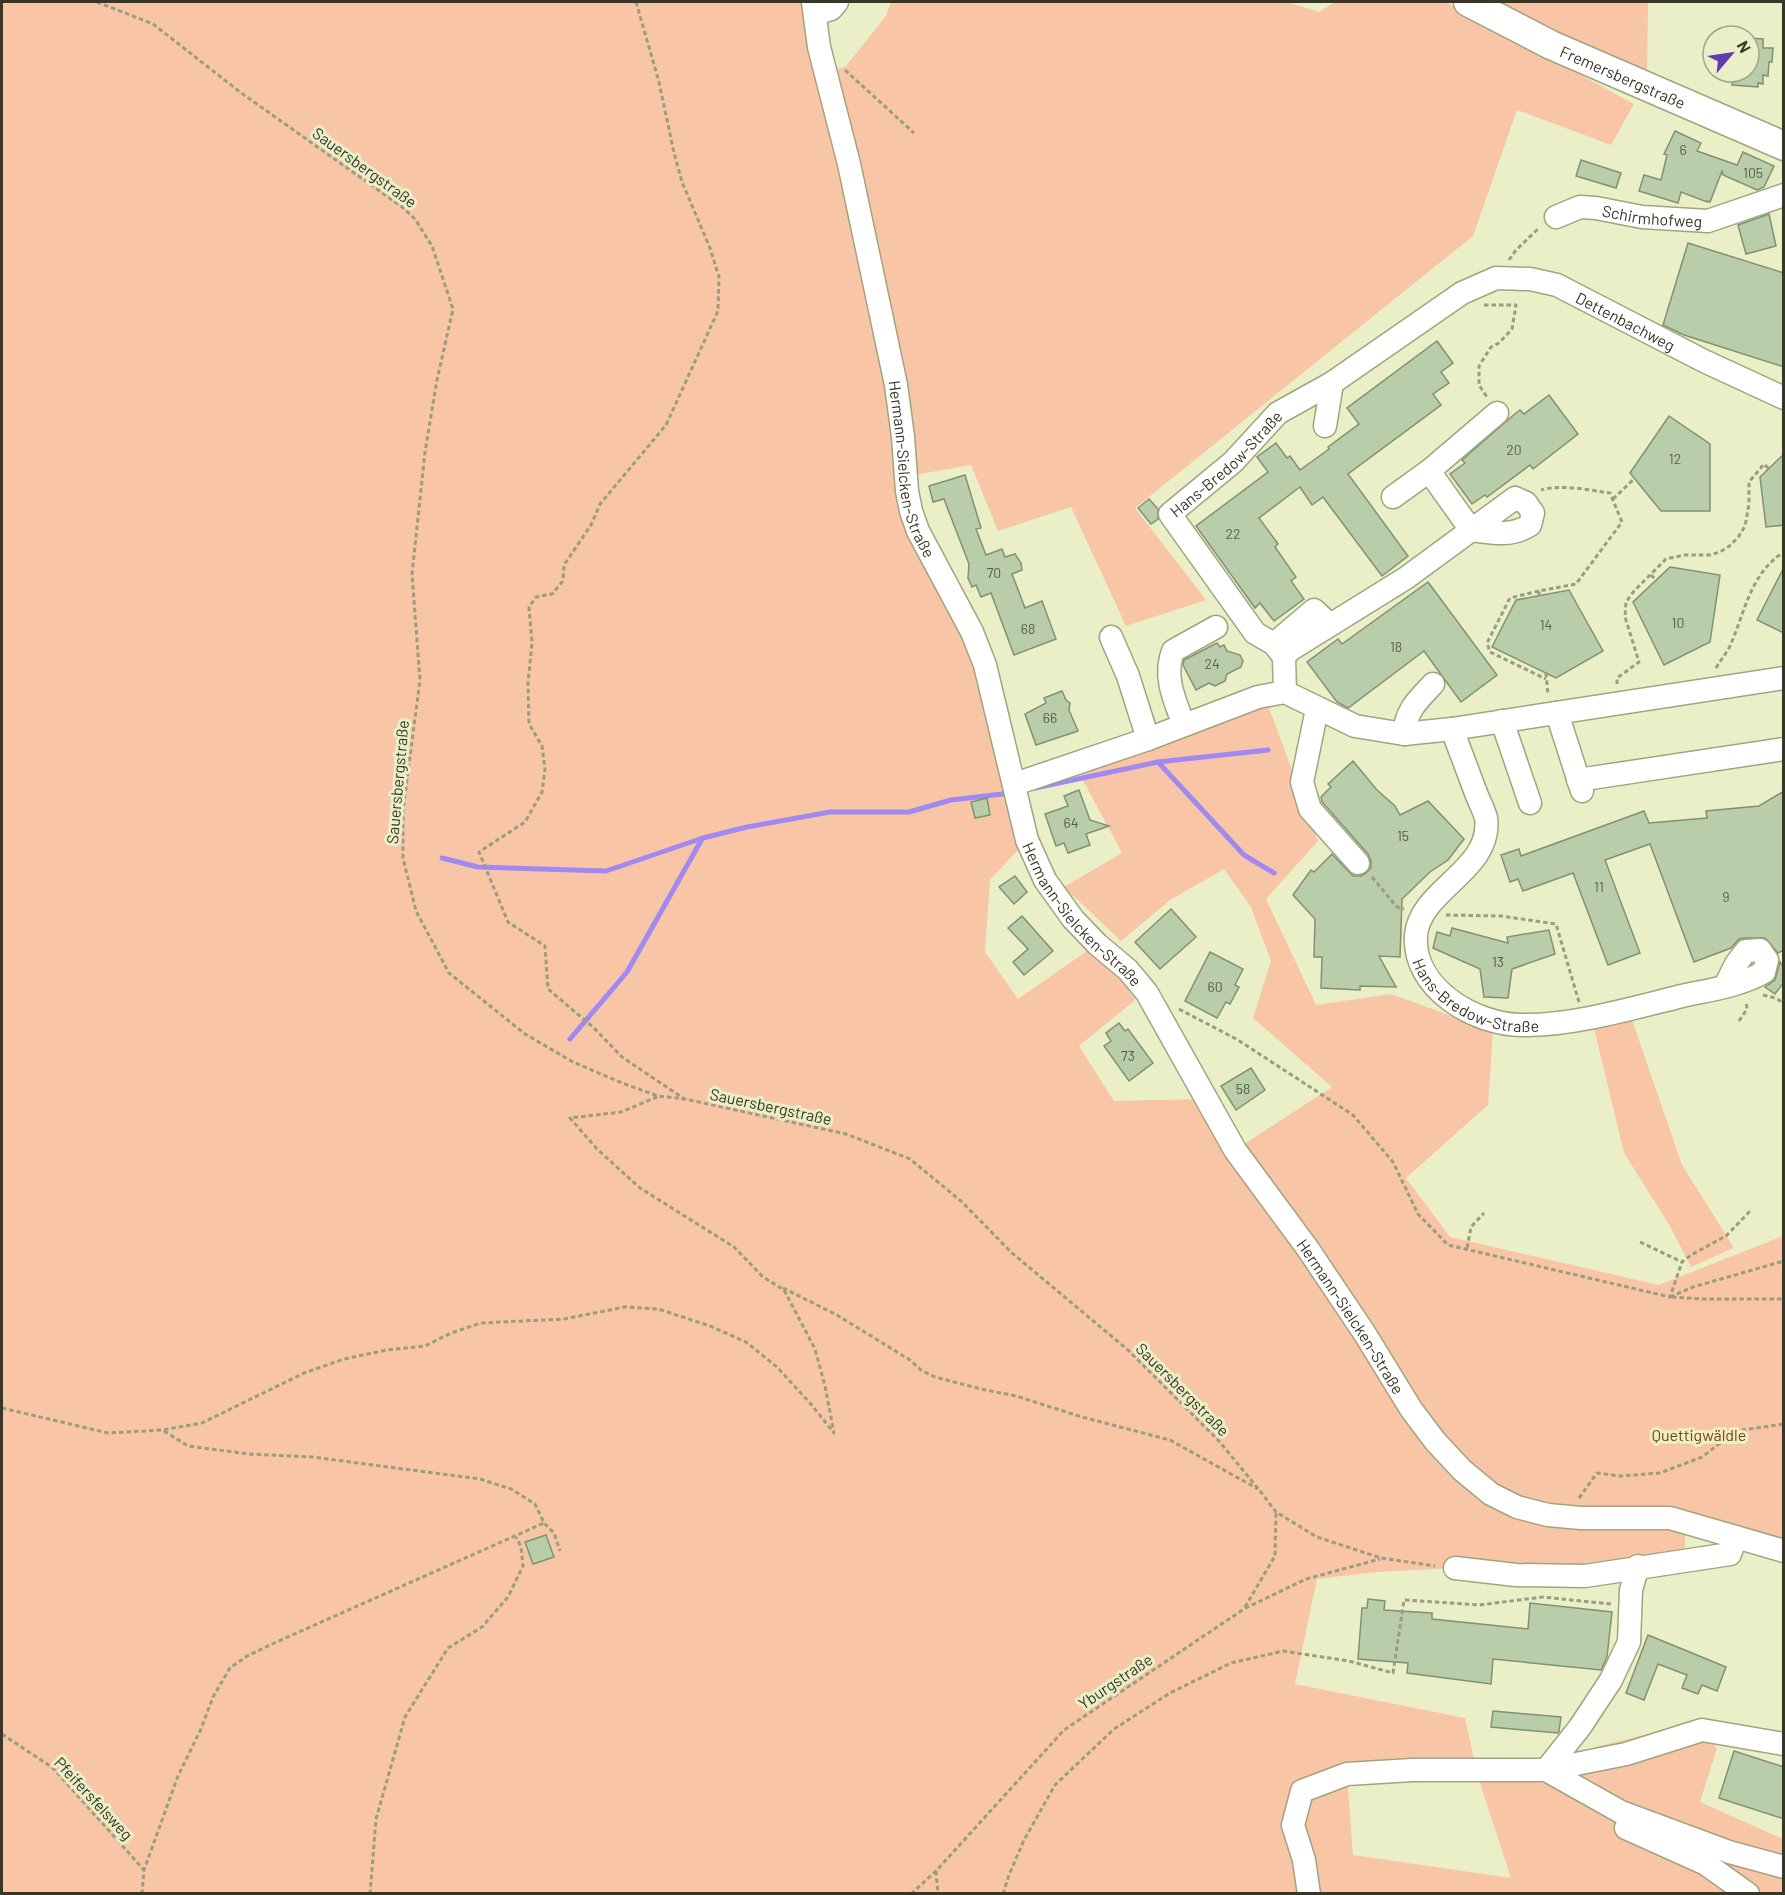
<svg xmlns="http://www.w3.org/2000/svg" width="1785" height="1895" font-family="Barlow,sans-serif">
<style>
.green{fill:#f8c5a6;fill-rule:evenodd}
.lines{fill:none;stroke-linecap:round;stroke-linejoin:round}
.stream{stroke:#a089f1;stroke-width:5}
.building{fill:#b9cdab;stroke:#7f9271;stroke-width:1.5}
.minor-casing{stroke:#a1a47f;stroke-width:25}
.major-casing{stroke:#a1a47f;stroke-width:31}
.path{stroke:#9a9d80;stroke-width:3;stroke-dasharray:4.5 3;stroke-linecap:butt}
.minor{stroke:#fff;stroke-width:22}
.major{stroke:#fff;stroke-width:28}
.labels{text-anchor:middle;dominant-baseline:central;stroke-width:6;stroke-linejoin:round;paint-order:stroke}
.number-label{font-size:14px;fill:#575c49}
.street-label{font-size:16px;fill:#363728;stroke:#ebefc7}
.park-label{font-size:16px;fill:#81400c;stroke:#ebefc7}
</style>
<rect width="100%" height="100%" fill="#ebefc7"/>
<g class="green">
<path d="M2,2H813L826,74L846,66L886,16L891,2H1287L1319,12L1335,2H1446L1634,104L1611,145L1517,110L1473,236L1135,508L1206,600L1126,626L1071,507L998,531L971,465L914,475L907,491L972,632L1027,840L990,880L985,952L1018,999L1097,944L1135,1000L1079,1046L1114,1101L1205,1099L1235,1150L1332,1087L1253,1018L1271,961L1251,907L1224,869L1170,900L1121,941L1064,887L1122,853L1079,773L1267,702L1318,841L1266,899L1316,1005L1391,994L1493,1031L1488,1105L1406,1178L1450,1237L1659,1285L1783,1236V1545L1686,1522L1684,1560L1638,1566L1455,1568L1376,1572L1317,1579L1295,1684L1465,1718L1476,1768L1557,1787L1612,1820L1569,1789L1596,1747L1691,1723L1717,1748L1700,1802L1783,1839V1893L2,1894ZM1475,1768L1511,1878L1353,1855L1347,1775Z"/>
<path d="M1496,2H1648L1647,74Z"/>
<path d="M1631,1017L1682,1165L1734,1248L1691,1267L1670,1226L1624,1153L1593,1024Z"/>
</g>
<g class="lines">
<g class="stream">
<path d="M1158,762L1244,855L1274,873"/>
<path d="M1035,788L1158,762L1268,750"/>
<path d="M442,858L478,867L606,871L703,838L747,827L830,812H909L951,800L1011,793"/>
<path d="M570,1039L627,972L702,839"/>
</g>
</g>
<g class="building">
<path d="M1749,38L1763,39V48H1773L1772,62H1769L1768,76L1763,75V84L1758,83V87L1732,85L1734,72H1749Z"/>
<path d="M1675,131L1701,143L1697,151L1737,165L1743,152L1774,166L1764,187L1757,190L1723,175L1722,171L1710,202L1707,201V202L1681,192L1678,203L1639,191L1644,175L1661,180L1667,155L1664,154Z"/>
<path d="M1581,160L1621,173L1616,188L1576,176Z"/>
<path d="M1769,214L1776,246L1746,254L1738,225Z"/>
<path d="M1688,243L1784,273V367L1684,335L1663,325Z"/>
<path d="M1437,341L1453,363L1441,372L1449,383L1433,394L1441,405L1348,474L1408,556L1382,576L1323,497L1312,505L1300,487L1259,518L1278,544L1275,547L1296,577L1291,581L1304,599L1274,621L1260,603L1255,608L1196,526L1268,472L1257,457L1276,443L1287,458L1290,456L1300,470L1329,449L1328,447L1359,424L1347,408Z"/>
<path d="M1549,395L1578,434L1533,469L1530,465L1487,497L1485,495L1472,504L1450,474L1465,463L1462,460L1510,418L1520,410L1524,414Z"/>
<path d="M1669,416L1710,444V511H1661L1630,473Z"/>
<path d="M1784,454V525L1766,527L1760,477Z"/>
<path d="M965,475L981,528L976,529L986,555L1002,549L1005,557L1015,554L1021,563L1022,570L1012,574L1025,608L1042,601L1056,639L1014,655L991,593L981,597L976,585L972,587L968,578L969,564L944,499L933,502L929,486Z"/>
<path d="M1149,499L1158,509V519L1151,524L1138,508Z"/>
<path d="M1670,567L1720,575L1710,642L1664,665L1633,602Z"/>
<path d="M1784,567V633L1757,620Z"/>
<path d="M1428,582L1497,675L1461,702L1424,651L1348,708L1337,702L1307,662L1338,639L1342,644Z"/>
<path d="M1569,590L1603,651L1556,678L1492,647L1516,600Z"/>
<path d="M1217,643L1220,647L1224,645L1227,651L1240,655L1243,661L1241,667L1227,674L1225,681L1215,686L1209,683L1196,690L1183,665L1184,660Z"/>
<path d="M1062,691L1066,700L1070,703L1069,710L1078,731L1036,745L1025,714L1046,703L1044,698Z"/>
<path d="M1353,761L1377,790L1395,806L1400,815L1428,801L1464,839L1448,860L1430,872L1402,899L1400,957L1379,956L1396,987L1360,986V990L1321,988L1322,957H1314L1315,919L1293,895L1311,870L1314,872L1332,854L1353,876H1361L1366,873L1371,868V861L1368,854L1322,802L1321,797L1331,787L1328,784Z"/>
<path d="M1079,790L1090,820L1109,826L1086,834L1090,845L1068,853L1064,843L1056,846L1045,814L1068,806L1064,796Z"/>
<path d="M1784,791V950L1778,953L1765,938H1745L1739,939L1731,948L1694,962L1650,844L1605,860L1640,953L1608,965L1573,873L1523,891L1518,879L1510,882L1501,855L1519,849L1521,856L1644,811L1649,823L1707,818L1706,811L1759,806Z"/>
<path d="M987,798L990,815L975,818L971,802Z"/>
<path d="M1015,876L1027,892L1014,904L999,887Z"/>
<path d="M1171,909L1196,937L1160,969L1135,942Z"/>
<path d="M1022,916L1053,951L1024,975L1013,962L1028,949L1008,928Z"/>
<path d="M1452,928L1508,943L1507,937L1549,930L1555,954L1512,969L1508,998L1484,997L1480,969L1433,948L1437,932L1450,936Z"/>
<path d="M1210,952L1243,969L1235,985L1239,987L1230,1004L1226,1002L1217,1018L1185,1001Z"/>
<path d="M1780,962L1784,968V982L1775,994L1765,987L1775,980Z"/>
<path d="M1119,1023L1125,1031L1128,1029L1153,1063L1129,1081L1104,1046L1111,1041L1106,1033Z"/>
<path d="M1251,1068L1265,1090L1236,1110L1221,1086Z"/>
<path d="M546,1535L554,1557L533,1564L525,1542Z"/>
<path d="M1368,1599L1385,1601L1384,1610L1432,1613V1619L1528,1629L1530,1603L1612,1612L1607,1657L1601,1670L1493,1659L1491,1684L1407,1673L1408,1663L1358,1659L1362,1608H1367Z"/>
<path d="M1648,1635L1726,1667L1717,1691L1702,1685L1698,1694L1682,1688L1687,1675L1658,1664L1644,1700L1626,1693Z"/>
<path d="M1493,1711L1561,1717L1559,1731L1558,1733L1491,1727Z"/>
<path d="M1734,1751L1784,1767V1819L1719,1798Z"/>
</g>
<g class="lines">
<defs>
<g id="minor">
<path id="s1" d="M813,2L819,47L849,164L896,385L903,437L907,491L911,511L918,531L972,632L985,665L1027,840L1045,880L1073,919L1097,944L1128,970L1147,993L1235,1150L1308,1249L1365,1334L1411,1409L1435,1441L1462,1470L1491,1494L1517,1507L1548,1515L1581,1518H1670L1784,1551"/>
<path d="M815,14L831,9L837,2"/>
<path id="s2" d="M1556,217L1580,207L1596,208L1642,217L1708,221L1784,195"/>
<path id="s3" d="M1325,426L1332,383L1462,293L1496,278L1530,279L1557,285L1704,361L1784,398"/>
<path d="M1429,471L1471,530"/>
<path d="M1393,497L1429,471L1497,413"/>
<path d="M1111,637L1128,676L1148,739"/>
<path d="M1274,644L1314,610L1329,624"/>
<path id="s4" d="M1284,657L1274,644L1255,633L1170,514L1233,462L1278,413L1332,383"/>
<path d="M1285,692L1284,657L1290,650L1406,578L1515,498L1526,503L1533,513L1530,525C1511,537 1493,533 1471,530"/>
<path d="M1317,709L1302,782L1310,809L1358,863"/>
<path d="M1557,713L1582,791"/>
<path d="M1502,721L1530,803"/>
<path d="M1184,725C1175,701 1163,677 1173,651L1216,627"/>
<path id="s5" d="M1452,729C1460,750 1468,772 1476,793C1479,801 1484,810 1486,818C1493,870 1420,889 1416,935C1412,988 1475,1025 1522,1025C1572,1026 1633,1008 1682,996C1709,990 1740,986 1764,972L1767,960L1760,950L1746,951L1736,964L1725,986"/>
<path d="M1404,734C1406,710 1417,701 1433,684"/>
<path d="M1578,780L1784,749"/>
<path d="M1015,784L1148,739L1258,697L1285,692L1355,726L1404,734L1452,729L1784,678"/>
<path d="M1455,1568L1516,1575L1585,1576L1730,1554L1736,1537"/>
<path d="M1784,1744L1702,1730L1626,1754L1546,1770L1621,1812L1729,1852L1784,1867"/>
<path d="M1626,1828L1706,1864L1748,1894"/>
<path d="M1309,1894L1304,1860L1293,1825L1302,1791L1347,1774L1412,1770H1546L1580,1727L1611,1680L1629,1642L1631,1590L1638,1566"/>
</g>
<g id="major">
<path id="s6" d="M1468,2L1551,45L1784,146"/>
</g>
</defs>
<use href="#minor" class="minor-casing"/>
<use href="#major" class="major-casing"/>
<g class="path">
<path d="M97,2L153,24L240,92L402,207L415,219L432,246L453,309L437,380L425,452L412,574L420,680L403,810V858L416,911L449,973L525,1034L573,1062L622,1083L658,1096L685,1099L846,1134L910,1159L961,1201L1012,1253L1128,1350L1219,1441L1260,1491L1276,1512L1317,1537L1381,1558L1435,1566"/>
<path d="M636,2L659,82L674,153L682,182L710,248L719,277L718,311L666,425L600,504L591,525L564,565L563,581L552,594L536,597L529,607L532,643L528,683L529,724L542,746L545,769L542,792L525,822L479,852L508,922L545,946L548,989L594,1028L622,1057L683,1098"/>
<path d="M845,70L914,133"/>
<path d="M1509,260L1516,250L1539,228"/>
<path d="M1484,305H1516L1512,329L1499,343L1491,347L1479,366V385L1487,397"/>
<path d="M1613,499L1635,478"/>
<path d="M1651,575L1656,580"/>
<path d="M1539,591L1510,598L1487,643L1490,652L1546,679"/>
<path d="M1539,596V591L1576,584L1622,522L1610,493C1588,490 1563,484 1541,490"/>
<path d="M1716,668C1720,661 1725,655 1729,648C1745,614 1749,574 1784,552"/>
<path d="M1546,673L1548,695"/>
<path d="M1617,684V678L1639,662L1625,617L1626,602L1634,591L1666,559L1684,555H1710L1720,552L1731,545L1739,536L1745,526L1749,504V482L1764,464L1769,469"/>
<path d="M1372,877L1397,907L1404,909"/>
<path d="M1446,915L1501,916L1556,924L1579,1002"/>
<path d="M1763,995L1775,998L1784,1003"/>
<path d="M1179,1009L1238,1040L1353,1115L1393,1162L1418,1214L1448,1245L1670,1297L1682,1262"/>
<path d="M1739,1021L1747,1009L1746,1001"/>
<path d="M1640,1242L1682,1262L1691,1255L1726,1236L1752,1209"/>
<path d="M1467,1248L1471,1227L1484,1213"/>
<path d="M783,1288L837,1315L910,1360L921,1370L935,1377L981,1389L1016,1396L1082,1417L1170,1440L1258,1489"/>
<path d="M1670,1297L1693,1287L1784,1261"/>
<path d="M1672,1297L1702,1299H1784"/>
<path d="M2,1408L108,1433L162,1430L202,1423L304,1373L344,1359L387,1350L425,1346L451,1333L481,1323L564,1319L625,1307L658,1309L710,1326L746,1342L777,1367L810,1403L834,1433L825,1386L815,1349L784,1290L763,1277L734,1247L640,1188L597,1149L570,1118L621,1112L657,1097"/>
<path d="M164,1431L188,1446L249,1454L312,1457L480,1479L511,1489L535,1504L544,1523L554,1533L560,1551"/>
<path d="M1579,1498L1597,1473L1620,1476L1660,1473L1702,1457L1736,1431L1784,1424"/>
<path d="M1245,1607L1275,1556L1276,1512"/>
<path d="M2,1734L53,1768L144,1870"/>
<path d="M936,1871L938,1894"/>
<path d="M142,1894L144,1870L178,1776L201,1729L213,1697L230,1668L247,1656L272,1644L544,1523"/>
<path d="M370,1894L376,1819L405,1717L448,1648L482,1627L508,1597L523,1566L521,1547L516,1537"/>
<path d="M911,1894L936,1871L1064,1730L1244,1609L1306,1579L1380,1559"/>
<path d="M1003,1894L1009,1875L1024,1840L1055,1785L1114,1729L1170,1693L1231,1663L1283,1651L1349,1661L1393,1673L1404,1600L1479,1605L1543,1597L1611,1604"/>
</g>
<use href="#minor" class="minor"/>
<use href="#major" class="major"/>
</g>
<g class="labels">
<g class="number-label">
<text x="1683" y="149">6</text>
<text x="1753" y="172">105</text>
<text x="1514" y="449">20</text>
<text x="1675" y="458">12</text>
<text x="1233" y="533">22</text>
<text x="994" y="572">70</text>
<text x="1678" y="622">10</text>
<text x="1546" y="624">14</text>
<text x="1028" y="628">68</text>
<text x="1396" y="646">18</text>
<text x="1212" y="663">24</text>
<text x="1050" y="717">66</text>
<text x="1071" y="822">64</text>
<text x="1403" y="835">15</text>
<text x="1599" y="886">11</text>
<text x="1726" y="896">9</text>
<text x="1498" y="961">13</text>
<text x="1215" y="986">60</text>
<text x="1128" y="1055">73</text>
<text x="1243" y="1088">58</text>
</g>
<g class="street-label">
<text stroke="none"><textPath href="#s6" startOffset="172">Fremersbergstraße</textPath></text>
<text transform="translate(365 167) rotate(36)">Sauersbergstraße</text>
<text stroke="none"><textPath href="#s2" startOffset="99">Schirmhofweg</textPath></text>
<text stroke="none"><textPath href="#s3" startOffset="378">Dettenbachweg</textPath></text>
<text stroke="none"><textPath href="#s4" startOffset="260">Hans-Bredow-Straße</textPath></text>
<text stroke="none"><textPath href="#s1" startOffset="478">Hermann-Sielcken-Straße</textPath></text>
<text transform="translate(397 782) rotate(-85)">Sauersbergstraße</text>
<text stroke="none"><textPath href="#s1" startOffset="964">Hermann-Sielcken-Straße</textPath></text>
<text stroke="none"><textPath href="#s5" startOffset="334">Hans-Bredow-Straße</textPath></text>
<text transform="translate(771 1106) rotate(12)">Sauersbergstraße</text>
<text stroke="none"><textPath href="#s1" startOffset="1450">Hermann-Sielcken-Straße</textPath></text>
<text transform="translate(1183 1389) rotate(45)">Sauersbergstraße</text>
<text transform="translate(1115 1681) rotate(-34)">Yburgstraße</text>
<text transform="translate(94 1798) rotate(47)">Pfeifersfelsweg</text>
</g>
<g class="park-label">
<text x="1699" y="1434">Quettigwäldle</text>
</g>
</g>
<rect width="1785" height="1895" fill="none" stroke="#363728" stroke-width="6"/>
<g transform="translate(1731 54) rotate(61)"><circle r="28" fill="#ebefc7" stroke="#a3a587" stroke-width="1.5"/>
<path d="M0-4.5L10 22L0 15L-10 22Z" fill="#603bb3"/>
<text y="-9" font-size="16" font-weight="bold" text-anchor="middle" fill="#363728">N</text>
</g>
</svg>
